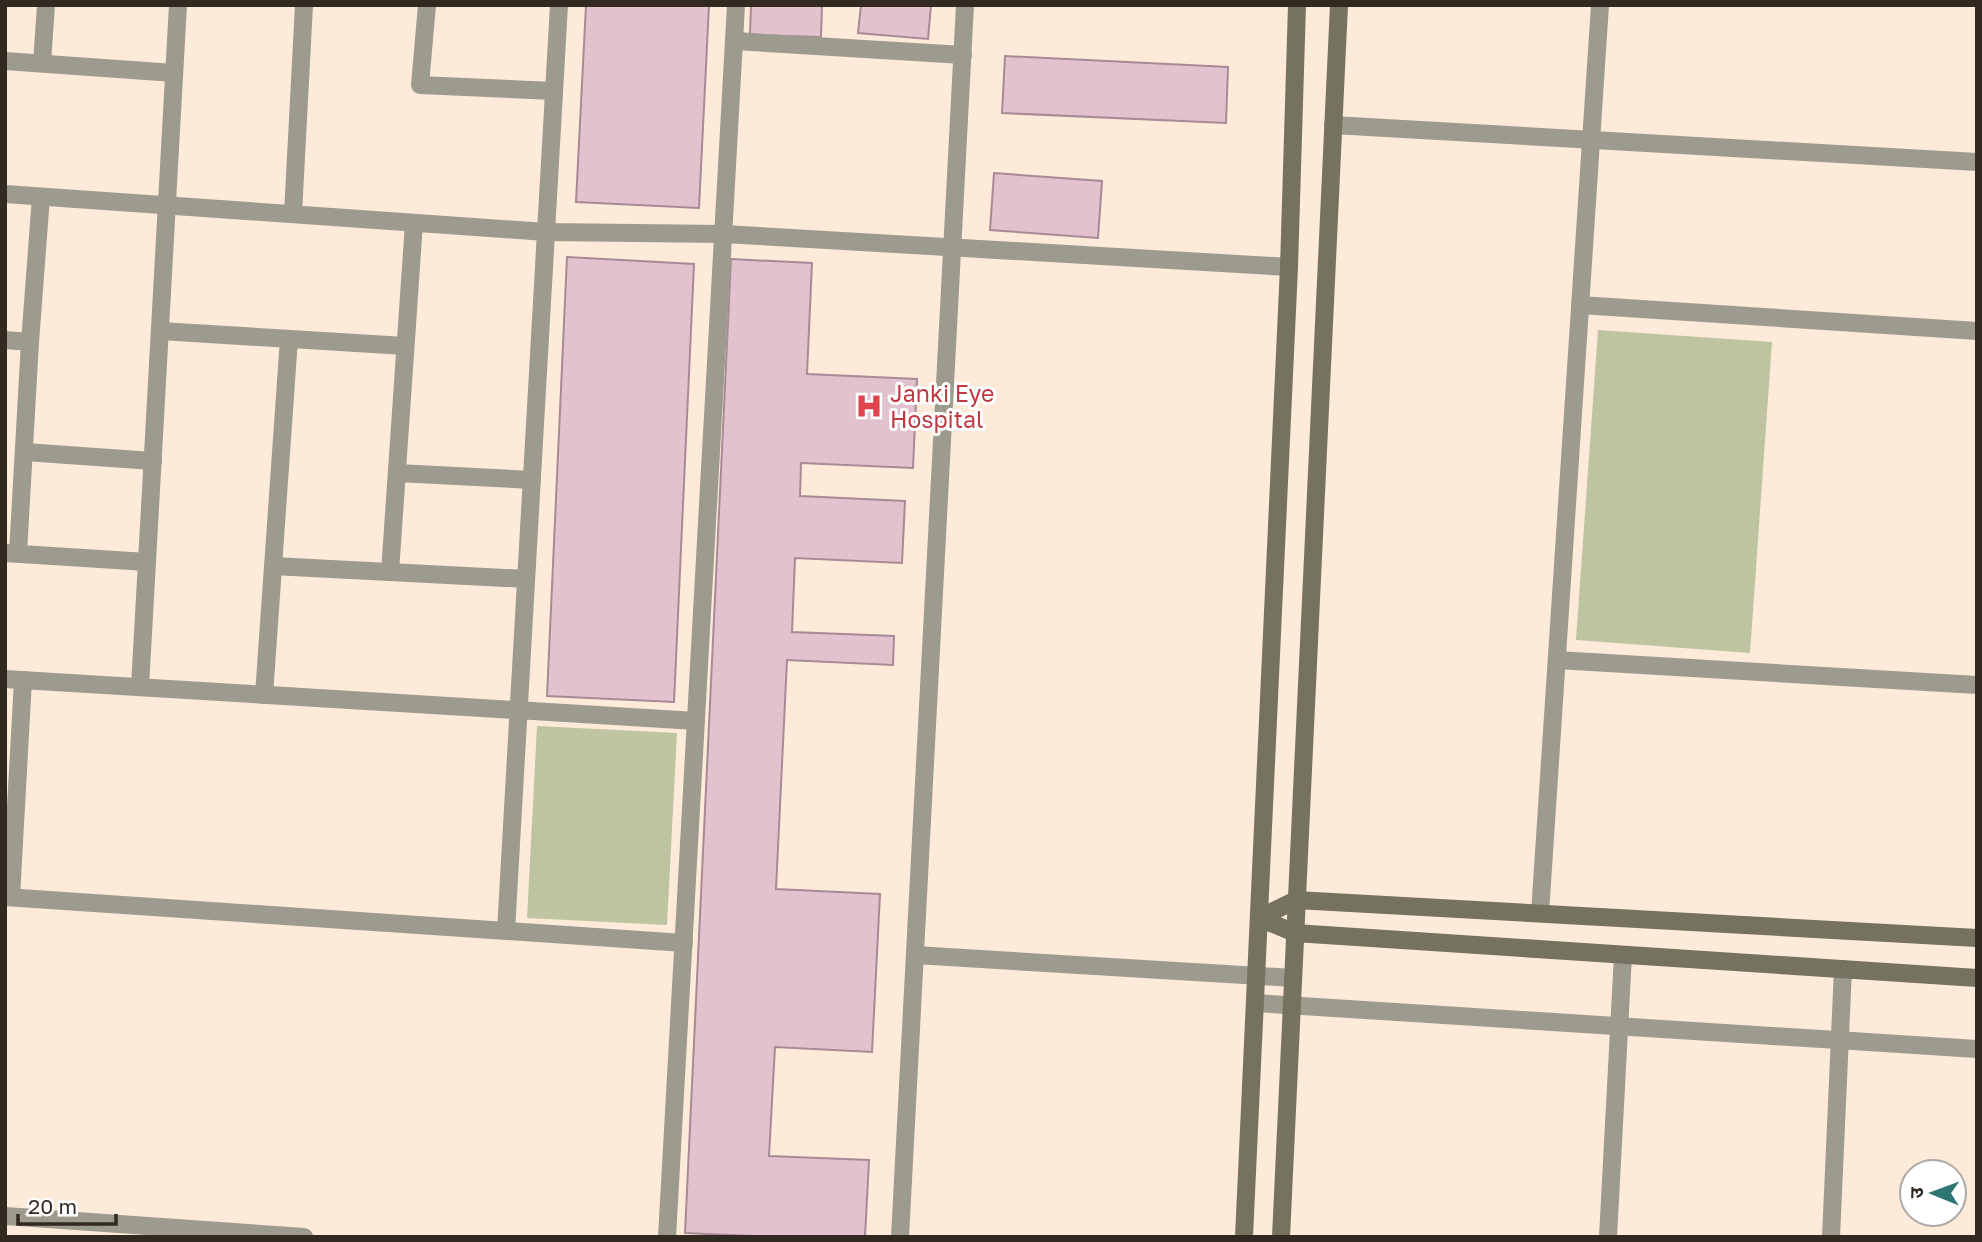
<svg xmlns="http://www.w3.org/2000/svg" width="1982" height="1242" font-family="'Golos Text','Noto Sans Devanagari',sans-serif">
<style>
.green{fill:#bec3a0}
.building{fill:#e2c2ce;stroke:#a88a96;stroke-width:2}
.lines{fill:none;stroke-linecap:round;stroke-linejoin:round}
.street{stroke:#9d9a8e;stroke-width:18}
.secondary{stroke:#767260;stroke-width:18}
.labels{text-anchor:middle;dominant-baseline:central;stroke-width:6;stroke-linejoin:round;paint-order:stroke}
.health-label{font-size:23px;fill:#be3a42;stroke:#fff;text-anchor:start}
</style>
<rect width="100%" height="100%" fill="#feead9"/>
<g class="green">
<path d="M1598,330L1772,342L1750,653L1576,640Z"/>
<path d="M537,726L677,733L667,925L527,918Z"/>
</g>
<g class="building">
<path d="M586,5H709L699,208L576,202Z"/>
<path d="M751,5H822L821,37L750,35Z"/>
<path d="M861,5H931L928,39L858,33Z"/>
<path d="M1005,56L1228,67L1226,123L1002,113Z"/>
<path d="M994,173L1102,181L1098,238L990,230Z"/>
<path d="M567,257L694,264L674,702L547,696Z"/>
<path d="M731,259L812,263L807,374L917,379L913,468L801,463L800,496L905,501L902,563L795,558L792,632L894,636L893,665L787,660L776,889L880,894L872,1052L775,1047L769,1156L869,1160L865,1237H774L685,1233Z"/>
</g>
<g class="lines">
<g class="street">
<path d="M427,5L420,85L554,91"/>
<path d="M734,41L963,55"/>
<path d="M5,61L174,73"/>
<path d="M42,63L46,5"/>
<path d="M1333,125L1977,162"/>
<path d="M5,194L546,232L724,234L1289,267"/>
<path d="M293,214L304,5"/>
<path d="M1580,305L1977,331"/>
<path d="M160,331L405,346"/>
<path d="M5,340L30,342"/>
<path d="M25,452L153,461"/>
<path d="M397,473L532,480"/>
<path d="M5,553L147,562"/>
<path d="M18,553L30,342L41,197"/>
<path d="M273,566L526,579"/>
<path d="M390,572L414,223"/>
<path d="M1557,660L1977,685"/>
<path d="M5,679L696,721"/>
<path d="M140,687L178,5"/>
<path d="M264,695L289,339"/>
<path d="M5,897L684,943"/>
<path d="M11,897L23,680"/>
<path d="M1540,913L1600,5"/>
<path d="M506,931L559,5"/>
<path d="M915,955L1293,978"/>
<path d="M1255,1003L1977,1049"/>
<path d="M5,1216L304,1237"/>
<path d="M667,1237L736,5"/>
<path d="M900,1237L965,5"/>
<path d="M1608,1237L1623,955"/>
<path d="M1831,1237L1843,969"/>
</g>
<g class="secondary">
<path d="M1259,918L1296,900L1977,938"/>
<path d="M1259,918L1295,933L1977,978"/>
<path d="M1244,1237L1289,267L1297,5"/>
<path d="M1281,1237L1339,5"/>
</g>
</g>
<defs>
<symbol id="hospital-bare" viewBox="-9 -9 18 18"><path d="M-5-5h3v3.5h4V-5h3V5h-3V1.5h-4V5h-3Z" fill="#e0444e" stroke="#fff" stroke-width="2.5" paint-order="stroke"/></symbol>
</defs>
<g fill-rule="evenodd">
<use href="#hospital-bare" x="850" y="387" width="38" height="38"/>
</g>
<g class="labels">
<g class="health-label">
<text x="890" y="393">Janki Eye<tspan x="890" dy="26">Hospital</tspan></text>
</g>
</g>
<rect width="1982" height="1242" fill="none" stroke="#322921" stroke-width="14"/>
<g transform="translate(1933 1193) rotate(271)"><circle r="33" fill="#ffffff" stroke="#ada9a6" stroke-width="2"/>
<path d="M0-5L12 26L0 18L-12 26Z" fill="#2d7674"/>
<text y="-10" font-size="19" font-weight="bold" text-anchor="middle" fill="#322921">उ</text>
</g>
<path d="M18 1214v10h98v-10" fill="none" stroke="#322921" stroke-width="3.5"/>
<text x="28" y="1214" font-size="21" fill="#322921" stroke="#ffffff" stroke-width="5" paint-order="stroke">20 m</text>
</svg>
